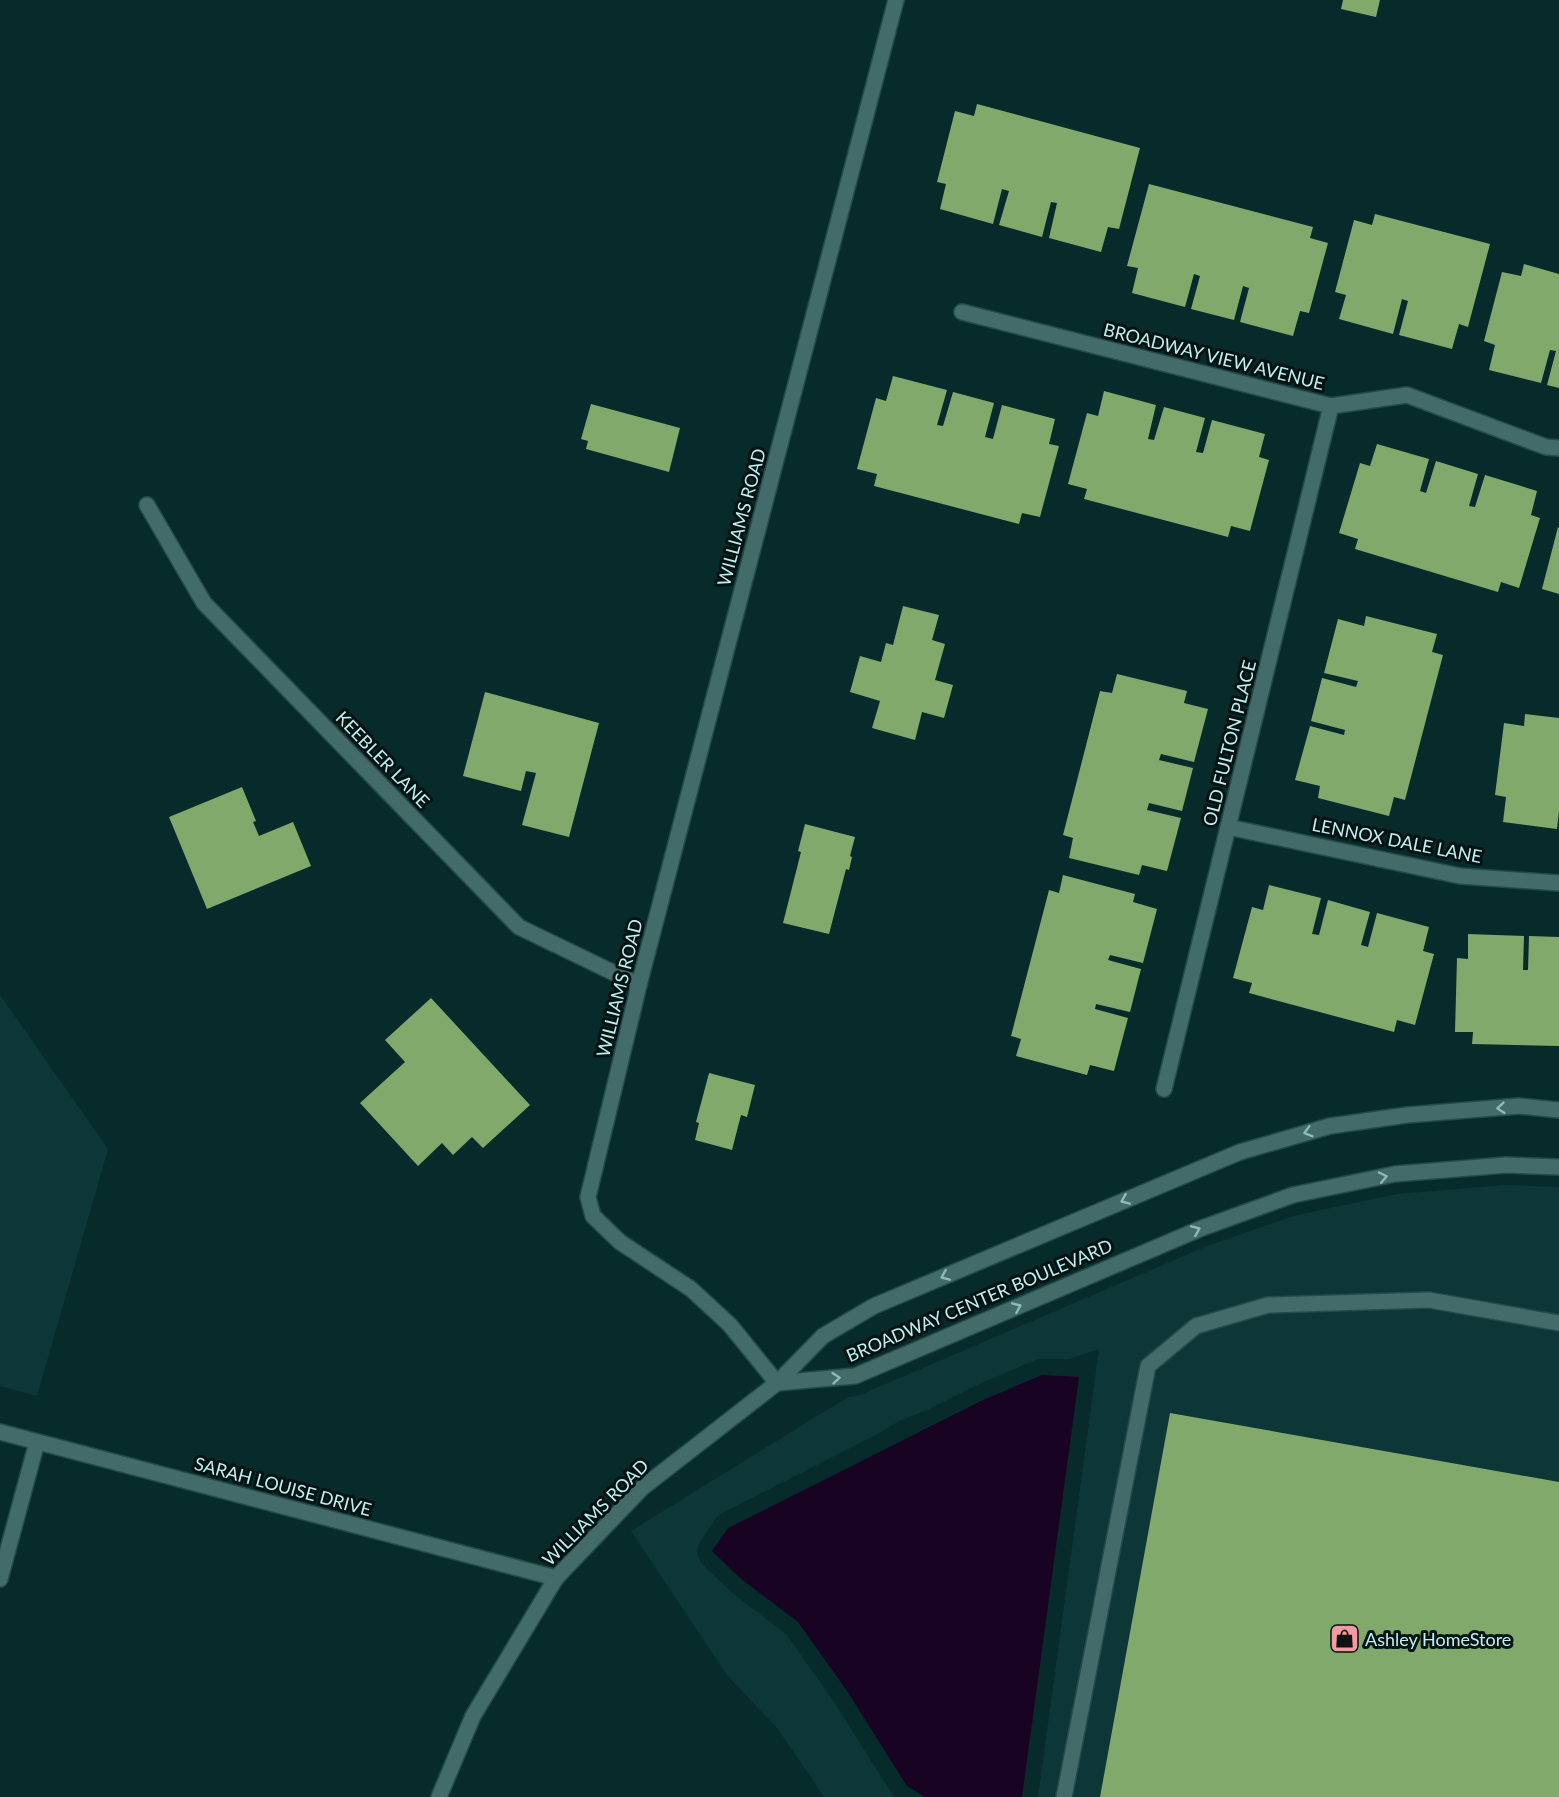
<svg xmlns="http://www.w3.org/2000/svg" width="1559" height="1797" font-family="Lato,sans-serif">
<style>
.built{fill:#0d3636}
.water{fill:#190322}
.building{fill:#81a96b}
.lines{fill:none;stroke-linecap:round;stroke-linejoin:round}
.service-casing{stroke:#244a4a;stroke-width:18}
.minor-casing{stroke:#244a4a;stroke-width:18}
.tertiary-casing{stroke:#244a4a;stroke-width:18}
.service{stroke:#436b6a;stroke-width:15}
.minor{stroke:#436b6a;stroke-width:15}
.tertiary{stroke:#436b6a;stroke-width:15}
.oneway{stroke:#8dbaba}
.labels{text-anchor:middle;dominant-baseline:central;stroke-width:6;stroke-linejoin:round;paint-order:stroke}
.street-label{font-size:18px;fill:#bfefef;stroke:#001212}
.poi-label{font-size:18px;fill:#bfefef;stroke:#001212;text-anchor:start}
</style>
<rect width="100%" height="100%" fill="#072b2b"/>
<g class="built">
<path d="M0,995L108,1149L37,1396L0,1386Z"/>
<path d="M1506,1185L1559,1187V1797H1038L1099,1349L1069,1359H1038L979,1384L925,1411L901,1420L874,1436L722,1513L716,1518L698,1545L697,1555L702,1564L730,1591L787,1635L834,1702L894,1797H824L778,1729L727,1675L631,1531L848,1397L860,1395L1207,1246L1297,1215L1397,1194Z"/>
</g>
<path class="water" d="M1042,1375L1079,1377L1022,1797H925L907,1786L847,1691L798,1622L740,1578L712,1551L728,1528L983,1400Z"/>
<g class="building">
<path d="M1343,0H1380L1376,17L1341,9Z"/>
<path d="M977,104L1140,148L1119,229L1108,227L1101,252L1049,238L1057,203L1051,202L1042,237L999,225L1009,191L1002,189L993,224L940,209L946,184L937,182L955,111L974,116Z"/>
<path d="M1149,184L1313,227L1310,238L1328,243L1309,313L1300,311L1293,336L1240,322L1249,288L1243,286L1234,320L1191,309L1200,276L1194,274L1185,307L1132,293L1138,268L1127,266Z"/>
<path d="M1375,214L1490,244L1468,327L1459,324L1452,349L1399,335L1408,301L1402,299L1393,334L1339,319L1346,295L1335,292L1354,220L1372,225Z"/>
<path d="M1524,264L1559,274V388L1547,385L1556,351L1550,350L1541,383L1489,370L1495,345L1484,341L1502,272L1521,276Z"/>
<path d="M893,376L947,390L937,425L943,426L953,392L994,403L985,437L993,439L1002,405L1055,419L1049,444L1059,446L1040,517L1022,513L1019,524L874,486L877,474L857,469L876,398L886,401Z"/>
<path d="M1104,391L1156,405L1148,439L1154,440L1164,407L1205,418L1196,452L1203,453L1212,420L1265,434L1259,457L1269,460L1250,531L1231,526L1228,537L1084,499L1087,489L1068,484L1087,413L1098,416Z"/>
<path d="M591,404L680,428L669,472L586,449L588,441L581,439Z"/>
<path d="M1377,444L1429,459L1420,491L1426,493L1436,461L1478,474L1469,506L1475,507L1485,475L1537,491L1531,515L1540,518L1519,588L1501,582L1498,592L1355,549L1358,539L1339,533L1360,463L1370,466Z"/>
<path d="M1558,527L1559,528V594L1542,589Z"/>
<path d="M903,606L939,615L932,640L945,644L935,680L953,685L944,718L922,712L915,740L872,728L880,701L850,692L860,656L881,662L886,643L893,645Z"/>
<path d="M1366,616L1437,634L1432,652L1443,655L1405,800L1394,797L1389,816L1318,798L1320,786L1295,780L1310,726L1344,735L1345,730L1311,721L1322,678L1356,687L1358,681L1324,673L1338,619L1364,626Z"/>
<path d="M1117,674L1187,691L1184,703L1208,709L1194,762L1161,754L1159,760L1193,768L1182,811L1149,803L1147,810L1181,818L1167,871L1142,865L1139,875L1069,858L1073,838L1063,835L1100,691L1112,693Z"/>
<path d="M485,692L599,723L569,837L522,825L536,773L526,771L521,791L463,776Z"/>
<path d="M1525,714L1559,718V811L1557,829L1503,822L1506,797L1495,795L1504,723L1524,726Z"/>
<path d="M242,787L256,821L253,822L259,836L293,822L311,866L207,909L169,817Z"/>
<path d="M805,824L855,837L850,856L852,857L849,870L846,869L829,934L783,923L801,852L798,851Z"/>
<path d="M1063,875L1135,894L1133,902L1157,909L1143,963L1110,955L1108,960L1141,969L1130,1012L1096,1004L1095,1009L1128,1018L1114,1071L1090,1065L1087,1075L1016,1056L1021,1039L1011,1036L1049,890L1059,893Z"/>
<path d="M1269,885L1321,898L1312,934L1319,935L1328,900L1370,912L1361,945L1368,947L1377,913L1429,927L1423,951L1434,954L1415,1025L1397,1020L1394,1032L1249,993L1252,983L1233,978L1252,907L1263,910Z"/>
<path d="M1468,934L1524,936L1523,970H1528L1529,936L1559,937V1046L1472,1044L1473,1032H1455L1457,958L1468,959Z"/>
<path d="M431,998L530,1105L483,1148L472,1137L453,1155L442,1143L418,1166L360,1103L405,1062L385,1040Z"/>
<path d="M709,1073L755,1085L747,1117L741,1115L732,1150L695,1140L699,1123L696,1122Z"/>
<path d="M1170,1413L1559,1482V1797H1100Z"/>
</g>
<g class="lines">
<defs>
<path id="service" d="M1064,1797L1148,1366L1196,1326L1268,1305L1429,1300L1559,1323"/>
<g id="minor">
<path d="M962,312L1331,406L1407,395L1546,447L1559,448"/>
<path d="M147,505L204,603L519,927L639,985"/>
<path d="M1228,827L1460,876L1559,883"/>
<path d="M1164,1089L1331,406"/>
<path d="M777,1383L730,1325L691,1289L620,1242L593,1216L588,1197L639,985L896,0"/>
<path d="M0,1432L556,1578"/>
<path d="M0,1579L37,1442"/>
</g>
<g id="tertiary">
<path d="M777,1383L855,1376L1202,1228L1293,1195L1395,1174L1506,1165L1559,1167"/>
<path d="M439,1797L473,1716L556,1578L642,1488L777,1383L823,1336L874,1306L1240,1152L1330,1126L1407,1115L1519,1106L1559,1110"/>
</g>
</defs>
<use href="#service" class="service-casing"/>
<use href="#minor" class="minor-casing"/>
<use href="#tertiary" class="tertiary-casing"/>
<use href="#service" class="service"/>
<use href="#minor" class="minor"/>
<use href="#tertiary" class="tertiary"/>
</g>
<defs><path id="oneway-chevron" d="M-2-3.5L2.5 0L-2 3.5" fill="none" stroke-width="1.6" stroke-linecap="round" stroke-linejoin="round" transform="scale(1.5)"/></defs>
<g class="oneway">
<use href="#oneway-chevron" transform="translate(1501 1108) rotate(175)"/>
<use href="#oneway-chevron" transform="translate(1308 1132) rotate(164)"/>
<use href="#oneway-chevron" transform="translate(1383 1177) rotate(-12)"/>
<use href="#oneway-chevron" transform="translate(1125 1200) rotate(157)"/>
<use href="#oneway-chevron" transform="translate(1196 1230) rotate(-23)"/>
<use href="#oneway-chevron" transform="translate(945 1276) rotate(157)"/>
<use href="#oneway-chevron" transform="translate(1017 1307) rotate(-23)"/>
<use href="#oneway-chevron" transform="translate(836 1378) rotate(-5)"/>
</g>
<defs>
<symbol id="shop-square" viewBox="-11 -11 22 22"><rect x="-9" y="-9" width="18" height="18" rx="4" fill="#f49aa1" stroke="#001212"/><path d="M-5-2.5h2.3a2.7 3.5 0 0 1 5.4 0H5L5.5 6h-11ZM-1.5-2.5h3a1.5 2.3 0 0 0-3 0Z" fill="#111"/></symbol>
</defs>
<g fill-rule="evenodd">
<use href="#shop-square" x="1328" y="1622" width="33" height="33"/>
</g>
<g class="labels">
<g class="street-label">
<text transform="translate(1214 356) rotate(14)">BROADWAY VIEW AVENUE</text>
<text transform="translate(741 517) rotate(-75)">WILLIAMS ROAD</text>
<text transform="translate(1229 743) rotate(-76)">OLD FULTON PLACE</text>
<text transform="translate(383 759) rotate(46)">KEEBLER LANE</text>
<text transform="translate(1397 840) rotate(11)">LENNOX DALE LANE</text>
<text transform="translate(619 988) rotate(-76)">WILLIAMS ROAD</text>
<text transform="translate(979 1300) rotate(-23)">BROADWAY CENTER BOULEVARD</text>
<text transform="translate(283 1486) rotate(15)">SARAH LOUISE DRIVE</text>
<text transform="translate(595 1512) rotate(-45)">WILLIAMS ROAD</text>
</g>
<g class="poi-label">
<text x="1365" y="1639">Ashley HomeStore</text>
</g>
</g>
</svg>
